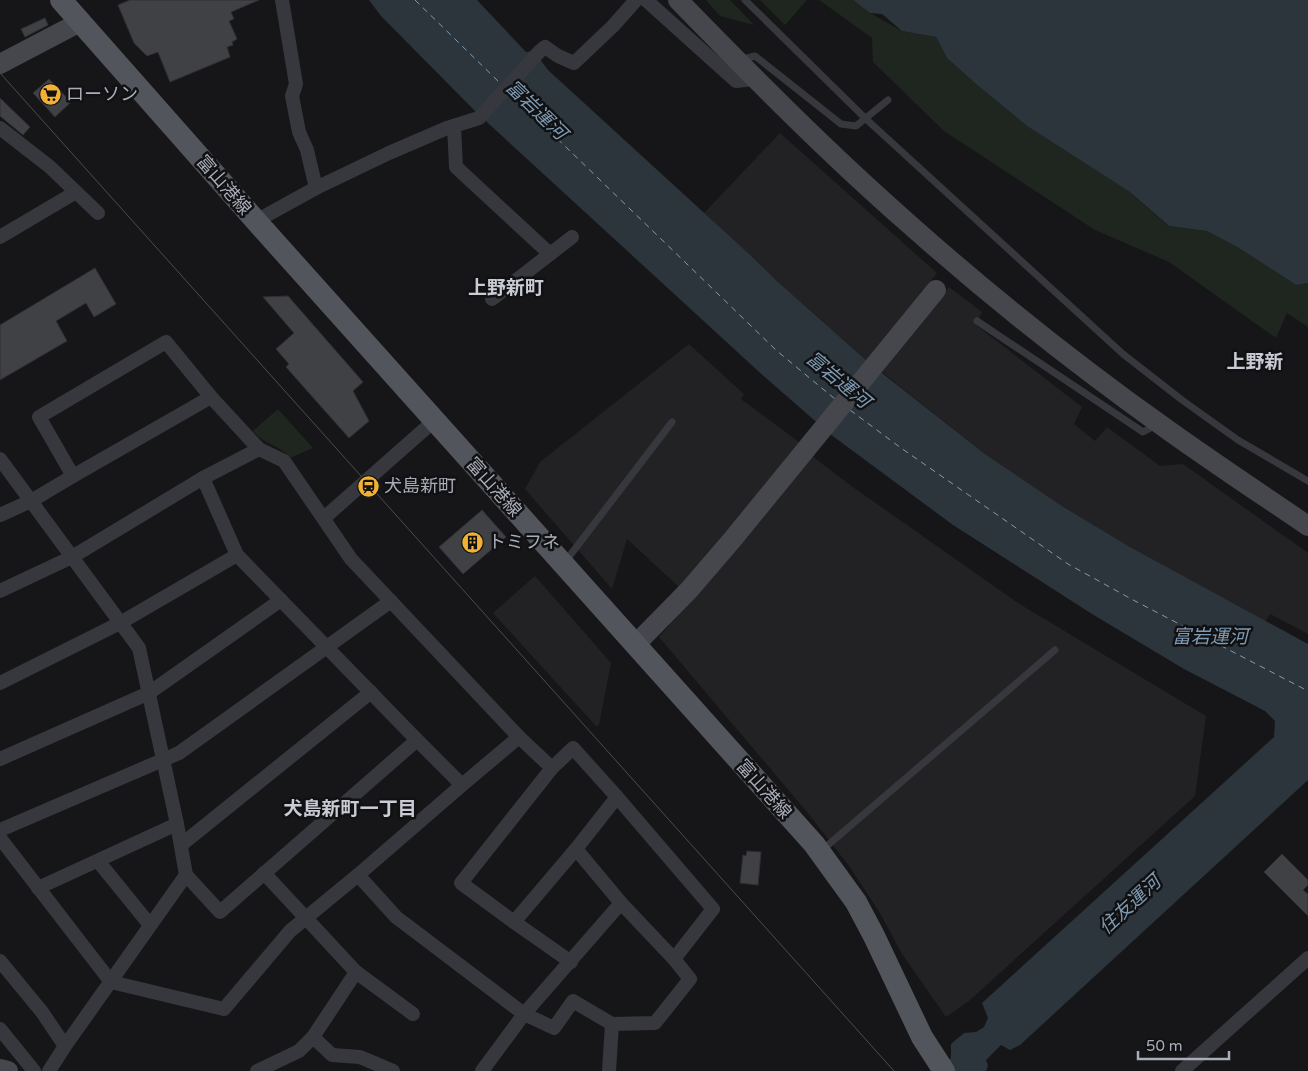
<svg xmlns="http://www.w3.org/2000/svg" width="1308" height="1071" font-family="'Varela Round','Noto Sans JP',sans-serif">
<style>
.built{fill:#222225}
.green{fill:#1e261f}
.water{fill:#2c353c}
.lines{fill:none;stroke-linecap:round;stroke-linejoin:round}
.ferry{stroke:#7f9bb3;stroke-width:1;stroke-dasharray:6 5;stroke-linecap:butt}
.building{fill:#404145;stroke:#303034}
.lane{stroke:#37383d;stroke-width:7}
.street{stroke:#37383d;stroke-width:14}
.secondary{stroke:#45474d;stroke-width:20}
.primary{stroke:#53555c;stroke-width:22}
.tram{stroke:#4a4c52;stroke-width:1}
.labels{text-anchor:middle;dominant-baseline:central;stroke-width:5;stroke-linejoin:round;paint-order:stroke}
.poi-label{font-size:18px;fill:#a8adb8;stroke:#111113;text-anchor:start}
.street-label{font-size:18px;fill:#a8adb8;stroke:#111113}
.water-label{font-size:19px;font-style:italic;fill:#7f9bb3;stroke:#111113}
.neighbourhood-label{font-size:19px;font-weight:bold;fill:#c9ccd4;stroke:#111113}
</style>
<rect width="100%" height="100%" fill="#161618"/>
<g class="built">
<path d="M780,133L937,273L868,362L777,281L704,213Z"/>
<path d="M949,287L982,312L976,325L1082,407L1074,424L1095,441L1107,427L1160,466L1183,464L1308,553V634L1270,614L1265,622L1130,547L1062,506L985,454L882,372Z"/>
<path d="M689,344L744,394L741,399L799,442L711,553L680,588L627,539L612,589L525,489L540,462Z"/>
<path d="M812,456L850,485L1018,603L1206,716L1195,796L969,1001L946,1017L902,954L880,913L849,866L807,812L659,637L719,568Z"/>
<path d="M535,576L611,663L599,725L596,726L493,613Z"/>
</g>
<g class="green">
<path d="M706,0H730L754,25L720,16Z"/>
<path d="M760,0H807L785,25Z"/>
<path d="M819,0H853L870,13L902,31L936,37L947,58L976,84L1027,126L1130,192L1168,226L1207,231L1239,248L1296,285L1308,283V327L1287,313L1276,338L1169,262L1095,230L944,131L873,62L872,38Z"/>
<path d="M278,409L313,448L290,458C280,445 263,444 253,431Z"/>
</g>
<g class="water">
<path d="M369,0H477L526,52L534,51L548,70L749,254L777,281L868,362L985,454L1062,506L1130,547L1308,644V780L1020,1045L1010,1050L1001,1045L986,1060L988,1066L986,1071H936L951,1058V1044L964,1033L976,1032L984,1027L988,1018L982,1003L1274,737L1275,721L1265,711L1184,669L1092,614L953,525L830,434L757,370L476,112L381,16Z"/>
<path d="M853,0H1308V283L1296,285L1239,248L1207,231L1169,226L1130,192L1027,126L976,84L947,58L936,37L902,31L882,14L870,13Z"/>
</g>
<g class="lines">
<g class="ferry">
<path d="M415,0L502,85"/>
<path d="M510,93L777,351L835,399"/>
<path d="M850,410L901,448L1068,564L1135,601L1308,691"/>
</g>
</g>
<g class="building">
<path d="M130,0H259L231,12L234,19L229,21L237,39L232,42L233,45L227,47L230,57L170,82L158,52L147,56L134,43L118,5Z"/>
<path d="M45,18L48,25L25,37L21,29Z"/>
<path d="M49,79L71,102L55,117L33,93Z"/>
<path d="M0,98L30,127L23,135L0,116Z"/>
<path d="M95,268L116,304L94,317L86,303L56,321L67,341L0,380V325Z"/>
<path d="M288,296L363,382L353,391L369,421L349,438L286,367L289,364L276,349L294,333L263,297Z"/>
<path d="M482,510L506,537L463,574L439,547Z"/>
<path d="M747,851L761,852L758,885L740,883L743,855L746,856Z"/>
<path d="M1282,854L1308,880V885L1303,890L1308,894V916L1264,872Z"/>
</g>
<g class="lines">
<g class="lane">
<path d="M745,0L866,119L1123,354L1182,400L1238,440L1308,481"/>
<path d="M739,60L755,56L841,124L856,126L888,100"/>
<path d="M977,321L1143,432L1156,425"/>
<path d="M565,562L672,422"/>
<path d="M828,845L1055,650"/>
</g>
<g class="street">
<path d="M282,0L296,84L292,96L299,132L307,150L316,188"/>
<path d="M646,0L736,81L754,79"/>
<path d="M454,126L456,167L550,254"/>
<path d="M0,128L50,167L98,213"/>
<path d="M256,221L316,188L389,153L447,128L479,118L539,52L545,47L558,56L574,63L613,26L636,0"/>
<path d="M0,237L76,192"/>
<path d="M492,299L572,237"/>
<path d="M259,449L284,461L351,559L519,737L552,768L573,748L617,797L576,849L621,903L524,1014L482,1071"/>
<path d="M0,459L139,648L177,824L186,875L65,1046L49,1071"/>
<path d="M0,515L31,501L73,476L211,397"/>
<path d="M324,518L435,420"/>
<path d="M0,591L72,557L203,478L259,449L211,397L166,342L39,417L73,476"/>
<path d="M0,683L120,623L237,555"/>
<path d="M0,759L149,693L281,600"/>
<path d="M552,768L461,883L514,922L571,962"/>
<path d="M462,785L519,737"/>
<path d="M617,797L713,909L674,959"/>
<path d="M0,830L179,753L391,601"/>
<path d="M0,838L111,982L224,1009L290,931L358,875L462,785L417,740L237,555L203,478"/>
<path d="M181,845L371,692"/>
<path d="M98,861L150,925"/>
<path d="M264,873L356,972L413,1014"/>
<path d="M186,875L220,912L417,740"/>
<path d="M358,875L396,917L524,1014L554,1028L573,1001L612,1024L609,1071"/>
<path d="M38,888L177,824"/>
<path d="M514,922L576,849"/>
<path d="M0,961L42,1012L65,1046"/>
<path d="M612,1024L655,1023L690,979L674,959L621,903"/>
<path d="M0,1029L34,1071"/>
<path d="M313,1037L356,972"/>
<path d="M257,1071L299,1051L313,1037L332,1055L360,1057L393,1071"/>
<path d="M1182,1071L1308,958"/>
</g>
<g class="secondary">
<path d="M678,0C753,77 828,153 909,224C991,297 1078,366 1168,430C1214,463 1261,494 1308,526"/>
<path d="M0,64L80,22"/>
<path d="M635,645L689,590L732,540L936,290"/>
<path d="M0,1069L8,1071"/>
</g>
<path class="primary" d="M61,0L256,221L814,844L856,902L874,936L922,1037L944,1071"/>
<path class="tram" d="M0,73L894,1071"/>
</g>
<defs>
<symbol id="supermarket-disc" viewBox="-11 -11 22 22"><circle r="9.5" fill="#f2b134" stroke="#111113"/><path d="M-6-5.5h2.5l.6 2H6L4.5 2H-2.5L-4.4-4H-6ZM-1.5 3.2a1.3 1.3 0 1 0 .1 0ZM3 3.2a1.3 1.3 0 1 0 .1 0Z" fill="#111"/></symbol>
<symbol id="station-disc" viewBox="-11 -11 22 22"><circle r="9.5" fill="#f2b134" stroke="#111113"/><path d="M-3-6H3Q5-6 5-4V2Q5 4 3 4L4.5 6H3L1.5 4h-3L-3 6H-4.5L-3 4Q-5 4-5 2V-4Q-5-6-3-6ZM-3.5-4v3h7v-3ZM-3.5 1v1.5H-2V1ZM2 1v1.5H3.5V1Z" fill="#111"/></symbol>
<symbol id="building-disc" viewBox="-11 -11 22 22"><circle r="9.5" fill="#f2b134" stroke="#111113"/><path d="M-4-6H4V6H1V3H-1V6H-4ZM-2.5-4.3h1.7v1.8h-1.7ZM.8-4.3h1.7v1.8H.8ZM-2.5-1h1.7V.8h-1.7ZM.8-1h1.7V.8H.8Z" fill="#111"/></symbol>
</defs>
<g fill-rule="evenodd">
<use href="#supermarket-disc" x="38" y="82" width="25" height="25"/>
<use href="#station-disc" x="356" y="474" width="25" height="25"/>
<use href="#building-disc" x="460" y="530" width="25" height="25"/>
</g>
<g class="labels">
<g class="poi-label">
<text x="66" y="94">ローソン</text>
<text x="384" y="486">犬島新町</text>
<text x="488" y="542">トミフネ</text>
</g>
<g class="street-label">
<text transform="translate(224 185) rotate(49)">富山港線</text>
<text transform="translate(494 487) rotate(48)">富山港線</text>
<text transform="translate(764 789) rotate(48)">富山港線</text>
</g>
<g class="water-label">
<text transform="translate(536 110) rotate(44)">富岩運河</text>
<text transform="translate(838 380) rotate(40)">富岩運河</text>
<text x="1210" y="637">富岩運河</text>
<text transform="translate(1130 905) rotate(-43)">住友運河</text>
</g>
<g class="neighbourhood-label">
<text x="506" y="288">上野新町</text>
<text x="1255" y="362">上野新</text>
<text x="350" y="809">犬島新町一丁目</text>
</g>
</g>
<path d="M1138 1051v8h91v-8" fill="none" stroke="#a8adb8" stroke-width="2.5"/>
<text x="1146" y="1051" font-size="15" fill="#a8adb8" stroke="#111113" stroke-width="4" paint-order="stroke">50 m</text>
</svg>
